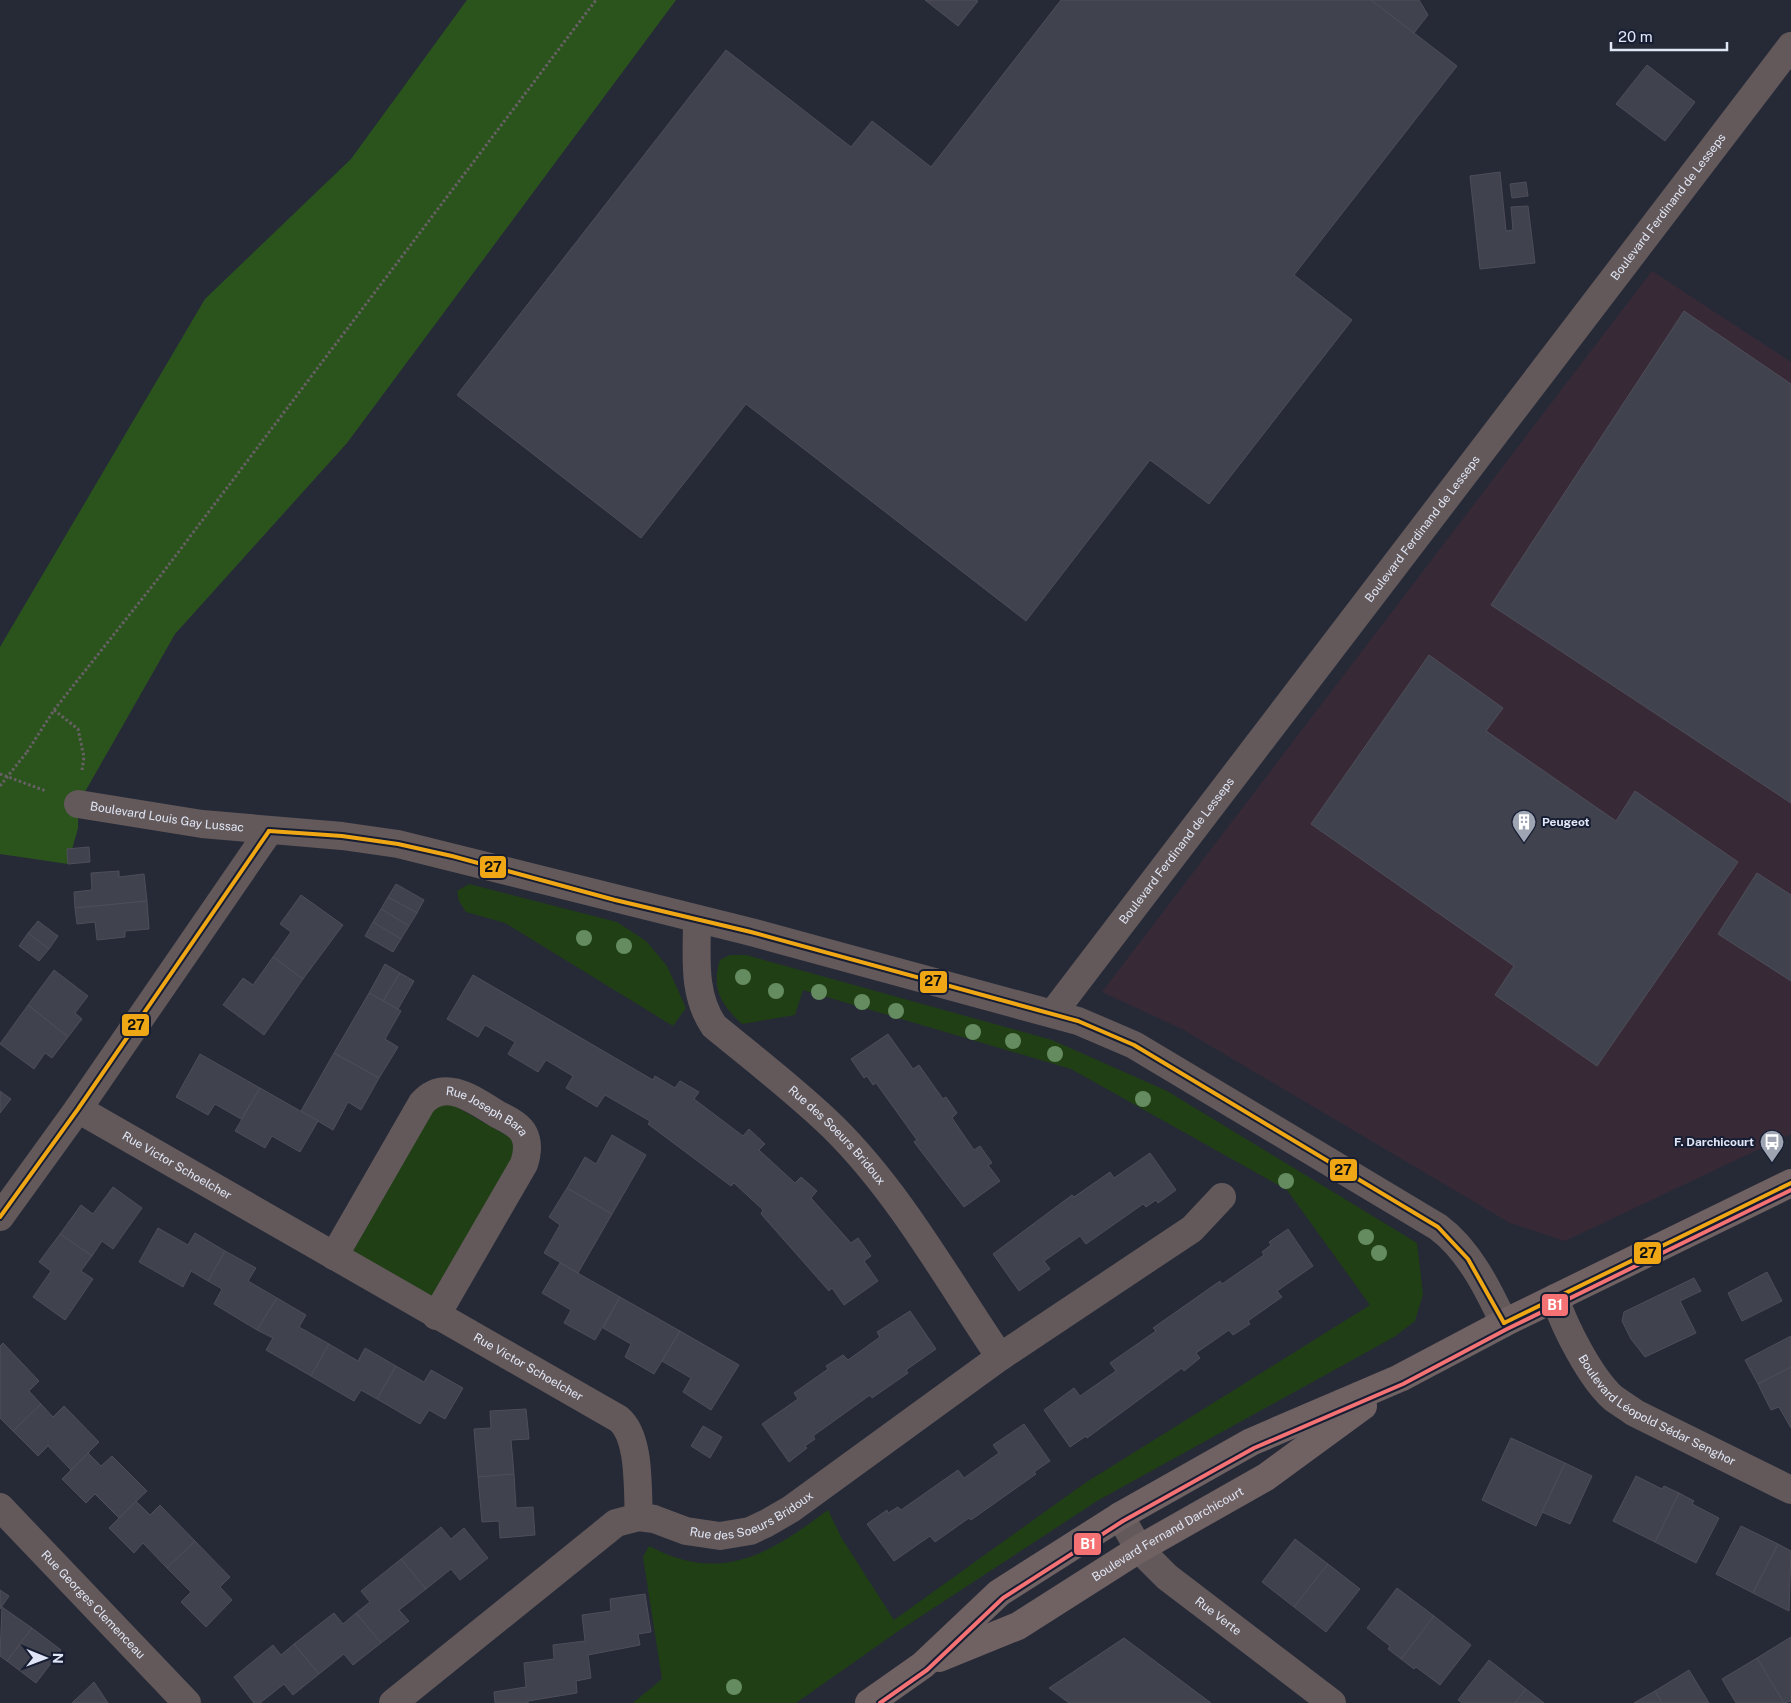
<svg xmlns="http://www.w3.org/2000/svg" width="1791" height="1703" font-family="'Public Sans',sans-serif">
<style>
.commercial{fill:#372a36}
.green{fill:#203f15}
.forest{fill:#2b541d}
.building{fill:#40424d;stroke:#4e4e5a}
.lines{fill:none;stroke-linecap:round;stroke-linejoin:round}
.path{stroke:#676165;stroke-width:3;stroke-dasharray:2.5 2.5;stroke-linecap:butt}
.minor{stroke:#63595b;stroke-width:28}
.major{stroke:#706162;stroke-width:28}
.path-bridge{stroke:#676165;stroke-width:3;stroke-dasharray:2.5 2.5;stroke-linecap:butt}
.bus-1-casing{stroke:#171e33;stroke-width:8}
.bus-2-casing{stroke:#171e33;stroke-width:8}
.bus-1{stroke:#efa715;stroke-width:4}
.bus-2{stroke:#f47174;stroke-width:4}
.tree{fill:#658c60}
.labels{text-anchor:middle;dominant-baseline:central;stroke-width:4;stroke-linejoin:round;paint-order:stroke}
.street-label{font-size:12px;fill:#e0e6f5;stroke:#171e33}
.poi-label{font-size:12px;font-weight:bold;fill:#e0e6f5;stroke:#171e33;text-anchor:start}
.line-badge{stroke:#171e33;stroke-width:2}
.badge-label{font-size:14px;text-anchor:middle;font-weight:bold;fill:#fff}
.pale-badge-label{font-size:14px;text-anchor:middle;font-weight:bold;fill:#111}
</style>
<rect width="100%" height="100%" fill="#262a37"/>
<path class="commercial" d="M1652,271L1791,362V1134L1565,1241L1510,1223L1182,1029L1102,992Z"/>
<g class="green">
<path d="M469,884L617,922L646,941L667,966L686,1008L673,1026L505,923L466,912L459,901L457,891Z"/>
<path d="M730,955H746L1052,1040L1167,1091L1417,1243L1423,1294L1415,1321L1394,1337L1097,1501L897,1632L796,1703H633L662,1679L643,1557L649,1546C658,1550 667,1555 677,1558C737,1577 782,1544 828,1510L841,1537L894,1620L1085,1483L1370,1305L1287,1190L1071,1069L803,990L795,1015L742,1024C721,1004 711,989 720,960Z"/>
<path d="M439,1105H453L511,1138L514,1143V1154L433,1298L353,1251L434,1108Z"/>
</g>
<path class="forest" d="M467,0H676L347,443L175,634L78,804V828L68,864L0,854V647L205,299L351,159Z"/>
<g class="building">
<path d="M925,0H976L978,1L958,26Z"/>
<path d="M1061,0H1371L1457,66L1294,275L1352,320L1209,504L1150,460L1026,621L746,404L641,538L457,395L726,50L851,147L872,121L931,167Z"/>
<path d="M1371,0H1419L1428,15L1414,33Z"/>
<path d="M1647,65L1695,102L1665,141L1616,104Z"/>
<path d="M1500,172L1506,231L1513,230L1511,207L1528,206L1535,263L1480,269L1470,176Z"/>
<path d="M1526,182L1528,196L1512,198L1510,184Z"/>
<path d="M1684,311L1791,384V803L1491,605Z"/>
<path d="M1429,655L1503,708L1486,731L1616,821L1635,791L1738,862L1597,1066L1495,995L1514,966L1311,824Z"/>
<path d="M89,847L90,862L68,864L67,849Z"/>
<path d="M119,871V877L144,874L147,901L75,908L74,892L92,890L91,873Z"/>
<path d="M1757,873L1791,895V981L1718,934Z"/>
<path d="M396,884L424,900L417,913L388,897Z"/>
<path d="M301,895L343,925L303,979L273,957L291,932L280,924Z"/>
<path d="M388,897L417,913L409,926L381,909Z"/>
<path d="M147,901L149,929L125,931V937L97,940L95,922L77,924L75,908Z"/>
<path d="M381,909L409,926L401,939L373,922Z"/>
<path d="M38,921L58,936L49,949L28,933Z"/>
<path d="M373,922L401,939L393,952L365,936Z"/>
<path d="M28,933L49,949L39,961L19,946Z"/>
<path d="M273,957L303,979L264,1035L223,1005L243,978L253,985Z"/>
<path d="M385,964L400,973L383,1001L369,993Z"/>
<path d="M54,970L88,996L75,1013L82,1019L68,1037L28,1005Z"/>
<path d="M400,973L414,981L398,1009L383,1001Z"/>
<path d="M473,975L653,1080L655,1076L675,1088L680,1081L699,1092L694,1099L743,1136L749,1129L765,1144L759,1150L795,1183L801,1177L817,1191L811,1198L851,1243L858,1238L871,1256L864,1261L878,1281L844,1305L832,1288L829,1291L761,1214L763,1210L734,1183L731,1186L648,1124L650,1121L605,1095L597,1107L566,1088L573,1076L546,1060L538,1072L508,1054L515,1042L485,1025L478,1037L447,1019Z"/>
<path d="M369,993L401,1011L385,1039L398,1047L379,1078L334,1053Z"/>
<path d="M28,1005L68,1037L52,1058L45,1053L34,1069L0,1044Z"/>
<path d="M888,1034L913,1069L919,1065L943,1099L946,1097L957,1113L952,1118L974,1150L980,1146L992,1163L988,1165L1000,1181L964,1207L914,1142L917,1140L876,1083L873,1085L867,1076L864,1078L851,1059Z"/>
<path d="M334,1053L379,1078L361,1110L348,1102L333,1130L301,1111Z"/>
<path d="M200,1054L260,1088L241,1119L215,1104L208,1115L176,1097Z"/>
<path d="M260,1088L318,1121L300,1152L272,1136L265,1148L235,1131Z"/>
<path d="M0,1091L11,1099L0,1113Z"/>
<path d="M612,1135L646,1155L612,1214L567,1188L585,1157L596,1164Z"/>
<path d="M1150,1153L1176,1190L1158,1203L1156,1200L1146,1207L1143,1204L1086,1244L1080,1236L1044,1261L1050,1269L1019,1291L993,1254L1072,1195L1074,1197L1110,1172L1114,1178Z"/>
<path d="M113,1187L142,1208L113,1249L102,1241L92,1256L60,1234L81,1205L93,1214Z"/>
<path d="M567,1188L612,1214L578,1273L544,1253L560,1225L549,1217Z"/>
<path d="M158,1228L188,1245L195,1233L225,1251L208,1281L191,1271L183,1287L139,1262Z"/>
<path d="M1288,1229L1313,1266L1277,1291L1282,1297L1248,1321L1250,1324L1233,1335L1229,1330L1196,1353L1200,1358L1184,1371L1182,1368L1087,1438L1086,1436L1070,1447L1044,1410L1074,1388L1080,1396L1116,1371L1110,1363L1156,1331L1153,1328L1220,1281L1222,1284L1264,1255L1262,1252L1271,1245L1269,1242Z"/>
<path d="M60,1234L92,1256L81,1271L93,1279L65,1320L33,1297L51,1271L39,1262Z"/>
<path d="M225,1251L256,1268L248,1281L277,1298L257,1330L214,1304L222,1289L208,1281Z"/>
<path d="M560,1263L620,1297L595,1340L564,1323L571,1310L542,1293Z"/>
<path d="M1767,1272L1782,1301L1742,1321L1728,1293Z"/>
<path d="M1694,1278L1701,1291L1680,1301L1696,1333L1645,1357L1631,1339L1622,1321L1624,1312Z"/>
<path d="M620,1297L680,1331L654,1374L625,1357L631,1344L603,1328Z"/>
<path d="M277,1298L306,1315L299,1327L329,1344L311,1376L266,1350L273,1338L257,1330Z"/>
<path d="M910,1311L936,1349L906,1370L908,1373L872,1398L870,1395L813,1436L815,1439L805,1446L807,1448L789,1462L762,1424L798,1399L794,1393L828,1369L826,1366L843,1355L848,1360L880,1337L877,1332Z"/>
<path d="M680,1331L739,1365L711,1410L683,1392L691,1378L662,1361Z"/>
<path d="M1791,1336V1367L1758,1384L1745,1360Z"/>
<path d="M3,1343L39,1381L29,1391L41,1404L13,1431L0,1418V1346Z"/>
<path d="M329,1344L358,1361L365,1348L396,1366L377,1399L361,1390L354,1401L311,1376Z"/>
<path d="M396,1366L424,1382L431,1370L463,1388L445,1419L429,1410L420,1424L377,1399Z"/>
<path d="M1791,1367V1428L1779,1407L1771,1410L1758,1384Z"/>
<path d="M41,1404L53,1417L64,1406L99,1442L71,1470L48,1446L38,1456L13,1431Z"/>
<path d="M526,1409L529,1439L511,1440L514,1474L478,1477L474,1429L491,1428L490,1411Z"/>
<path d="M1024,1424L1050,1461L1034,1472L1036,1474L971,1520L969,1518L935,1542L930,1536L894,1561L867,1524L887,1510L888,1513L898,1507L901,1510L958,1470L964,1478L999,1453L993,1445Z"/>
<path d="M703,1426L722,1437L710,1458L691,1446Z"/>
<path d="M1511,1438L1565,1463L1536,1526L1482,1500Z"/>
<path d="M88,1453L101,1466L112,1456L147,1491L119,1518L95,1494L86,1503L62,1479Z"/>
<path d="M1565,1463L1592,1476L1570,1524L1542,1512Z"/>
<path d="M514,1474L516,1508L533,1507L535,1535L500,1538L499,1521L482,1522L478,1477Z"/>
<path d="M1636,1476L1662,1489L1664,1486L1679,1493L1655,1542L1613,1521Z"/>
<path d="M1679,1493L1694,1501L1692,1504L1719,1518L1696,1563L1655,1542Z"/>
<path d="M136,1501L150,1515L160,1505L195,1541L167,1568L143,1543L134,1553L109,1528Z"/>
<path d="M1741,1526L1778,1544L1753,1593L1716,1574Z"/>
<path d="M441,1527L451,1539L464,1528L488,1558L460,1580L451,1569L426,1589L401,1559Z"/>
<path d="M1295,1539L1328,1564L1294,1607L1262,1582Z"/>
<path d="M195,1541L230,1577L220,1587L232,1600L206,1627L181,1602L191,1592L167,1568Z"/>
<path d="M1778,1544L1791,1551L1789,1611L1753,1593Z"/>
<path d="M401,1559L426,1589L399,1610L409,1621L381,1643L356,1613L370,1602L361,1591Z"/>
<path d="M1328,1564L1360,1589L1326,1632L1294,1607Z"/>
<path d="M1397,1588L1434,1616L1401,1659L1388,1649L1390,1646L1367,1628Z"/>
<path d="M0,1590L9,1596L0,1609Z"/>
<path d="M645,1594L651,1632L638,1634L640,1645L588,1655L591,1678L576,1681L577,1693L528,1701V1703H495L494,1692L526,1687L524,1663L554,1659L553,1645L585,1641L582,1615L611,1611L610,1599Z"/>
<path d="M2,1607L32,1628L7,1661L0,1656Z"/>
<path d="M334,1613L343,1624L356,1613L381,1643L353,1665L344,1654L319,1674L294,1644Z"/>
<path d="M1434,1616L1471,1645L1440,1685L1416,1667L1414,1669L1401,1659Z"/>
<path d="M32,1628L61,1650L36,1683L7,1661Z"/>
<path d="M1791,1637V1701L1784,1703L1757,1658Z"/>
<path d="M1124,1638L1211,1703H1069L1049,1688Z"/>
<path d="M294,1644L319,1674L293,1695L284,1684L260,1703H254L234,1677L273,1645L281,1655Z"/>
<path d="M1757,1658L1784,1703H1736L1722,1679Z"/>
<path d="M1489,1660L1526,1689L1515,1703H1462L1458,1700Z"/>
<path d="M1689,1670L1709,1703H1662L1655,1691Z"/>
<path d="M94,1682L108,1703H72Z"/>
<path d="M1526,1689L1544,1703H1515Z"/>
<path d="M1655,1691L1662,1703H1634Z"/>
</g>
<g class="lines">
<g class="path">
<path d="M54,710L78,729L84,757L82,770"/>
<path d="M27,752L54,710L161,575L596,0"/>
<path d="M0,774L46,791"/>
</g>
<g class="minor">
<path id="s1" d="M78,804L202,824L342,836L398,844L751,932L1078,1021L1134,1045L1438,1227C1469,1250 1488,1289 1504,1323"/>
<path id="s2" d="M697,919C697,956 692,994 714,1026C754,1059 796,1091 833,1127C900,1193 947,1279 1000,1357"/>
<path id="s3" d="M1053,1013L1791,46"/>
<path id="s4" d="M78,1109L619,1419C641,1438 637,1490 639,1517"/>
<path d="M0,1217L78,1109L269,831"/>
<path id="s5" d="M334,1256L422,1103C445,1077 474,1100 497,1114C506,1119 519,1124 524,1134C529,1144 527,1155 524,1164L436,1316"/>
<path id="s6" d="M1555,1298C1565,1328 1590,1377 1613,1398C1620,1403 1628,1408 1635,1413L1791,1490"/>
<path id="s7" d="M0,1507L187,1703"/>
<path id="s8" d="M1120,1516L1139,1549L1167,1577L1332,1703"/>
<path id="s9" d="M393,1703L616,1523L639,1517L654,1519L686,1531L720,1536L750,1531L767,1523L791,1509L1000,1357L1192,1229L1222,1197"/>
</g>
<g class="major">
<path id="s10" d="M939,1658L1018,1626L1139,1549L1266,1477L1363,1406"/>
<path d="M869,1703L923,1665L999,1593L1120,1516L1251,1442L1400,1378L1504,1323L1791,1183"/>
</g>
<path class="path-bridge" d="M0,786L27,752"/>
<defs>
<g id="bus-1">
<path d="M269,831L342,836L398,844L452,856L615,900L751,932L1078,1021L1134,1045L1438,1227L1468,1259L1504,1323"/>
<path d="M0,1217L78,1109L269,831"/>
<path d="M1504,1323L1791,1183"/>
</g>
<path id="bus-2" d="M880,1703L927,1670L1003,1598L1123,1521L1254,1448L1403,1384L1507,1329L1791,1190"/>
</defs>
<use href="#bus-1" class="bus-1-casing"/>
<use href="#bus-2" class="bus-2-casing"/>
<use href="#bus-1" class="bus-1"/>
<use href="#bus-2" class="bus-2"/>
</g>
<g class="tree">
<circle cx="584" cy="938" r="8"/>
<circle cx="624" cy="946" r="8"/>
<circle cx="743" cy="977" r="8"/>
<circle cx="776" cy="991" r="8"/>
<circle cx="819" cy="992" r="8"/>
<circle cx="862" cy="1002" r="8"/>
<circle cx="896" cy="1011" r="8"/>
<circle cx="973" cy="1032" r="8"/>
<circle cx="1013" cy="1041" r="8"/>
<circle cx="1055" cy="1054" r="8"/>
<circle cx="1143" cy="1099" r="8"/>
<circle cx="1286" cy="1181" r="8"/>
<circle cx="1366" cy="1237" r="8"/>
<circle cx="1379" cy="1253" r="8"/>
<circle cx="734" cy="1687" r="8"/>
</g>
<defs>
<symbol id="building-pin" viewBox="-11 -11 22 30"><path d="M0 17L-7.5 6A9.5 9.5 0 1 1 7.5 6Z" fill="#9fa4b2" stroke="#171e33"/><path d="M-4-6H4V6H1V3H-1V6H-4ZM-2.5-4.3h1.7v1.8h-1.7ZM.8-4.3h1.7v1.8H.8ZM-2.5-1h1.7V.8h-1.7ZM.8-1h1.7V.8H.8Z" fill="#fff"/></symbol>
<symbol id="bus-pin" viewBox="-11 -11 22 30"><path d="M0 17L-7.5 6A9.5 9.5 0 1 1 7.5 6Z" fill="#9fa4b2" stroke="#171e33"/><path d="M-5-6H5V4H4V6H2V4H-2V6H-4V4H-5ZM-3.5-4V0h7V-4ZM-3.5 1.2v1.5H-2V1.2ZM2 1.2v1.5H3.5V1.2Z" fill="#fff"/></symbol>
</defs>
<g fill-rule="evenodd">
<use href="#building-pin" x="1510" y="808" width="28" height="38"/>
<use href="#bus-pin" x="1758" y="1128" width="28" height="38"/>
</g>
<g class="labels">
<g class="street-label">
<text stroke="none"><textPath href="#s3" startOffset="1014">Boulevard Ferdinand de Lesseps</textPath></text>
<text stroke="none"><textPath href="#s3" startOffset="609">Boulevard Ferdinand de Lesseps</textPath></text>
<text stroke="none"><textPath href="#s1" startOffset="90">Boulevard Louis Gay Lussac</textPath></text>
<text stroke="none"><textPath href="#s3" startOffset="204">Boulevard Ferdinand de Lesseps</textPath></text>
<text stroke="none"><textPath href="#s5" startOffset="250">Rue Joseph Bara</textPath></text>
<text stroke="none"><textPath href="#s2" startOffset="275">Rue des Soeurs Bridoux</textPath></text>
<text stroke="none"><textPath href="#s4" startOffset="114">Rue Victor Schoelcher</textPath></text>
<text stroke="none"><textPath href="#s4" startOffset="519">Rue Victor Schoelcher</textPath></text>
<text stroke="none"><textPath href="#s6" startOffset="159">Boulevard Léopold Sédar Senghor</textPath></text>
<text stroke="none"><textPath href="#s9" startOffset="430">Rue des Soeurs Bridoux</textPath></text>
<text stroke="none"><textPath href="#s10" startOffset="261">Boulevard Fernand Darchicourt</textPath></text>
<text stroke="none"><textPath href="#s7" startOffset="135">Rue Georges Clemenceau</textPath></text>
<text stroke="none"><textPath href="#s8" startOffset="142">Rue Verte</textPath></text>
</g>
<g class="poi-label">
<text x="1542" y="822">Peugeot</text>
<text x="1754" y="1142" text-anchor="end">F. Darchicourt</text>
</g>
</g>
<g class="line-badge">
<rect x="479" y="855" width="28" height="24" rx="5" fill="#efa715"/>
<rect x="919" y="970" width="29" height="24" rx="5" fill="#efa715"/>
<rect x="121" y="1013" width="29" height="24" rx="5" fill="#efa715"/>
<rect x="1329" y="1158" width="29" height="24" rx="5" fill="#efa715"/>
<rect x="1633" y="1241" width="29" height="24" rx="5" fill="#efa715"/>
<rect x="1541" y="1293" width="28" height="24" rx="5" fill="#f47174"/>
<rect x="1073" y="1532" width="29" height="24" rx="5" fill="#f47174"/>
</g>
<g class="badge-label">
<text x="1555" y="1310">B1</text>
<text x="1088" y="1549">B1</text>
</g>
<g class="pale-badge-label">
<text x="493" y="872">27</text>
<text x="933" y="986">27</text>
<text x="136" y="1030">27</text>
<text x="1343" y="1175">27</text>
<text x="1648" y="1258">27</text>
</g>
<g transform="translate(45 1658) rotate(91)" stroke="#171e33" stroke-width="4" paint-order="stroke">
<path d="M0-4L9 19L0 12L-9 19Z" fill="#e0e6f5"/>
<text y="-8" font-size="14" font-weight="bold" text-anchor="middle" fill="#e0e6f5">N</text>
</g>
<path d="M1611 42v8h116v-8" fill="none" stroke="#e0e6f5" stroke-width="2.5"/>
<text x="1618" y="42" font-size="15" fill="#e0e6f5" stroke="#171e33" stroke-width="4" paint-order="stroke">20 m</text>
</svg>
